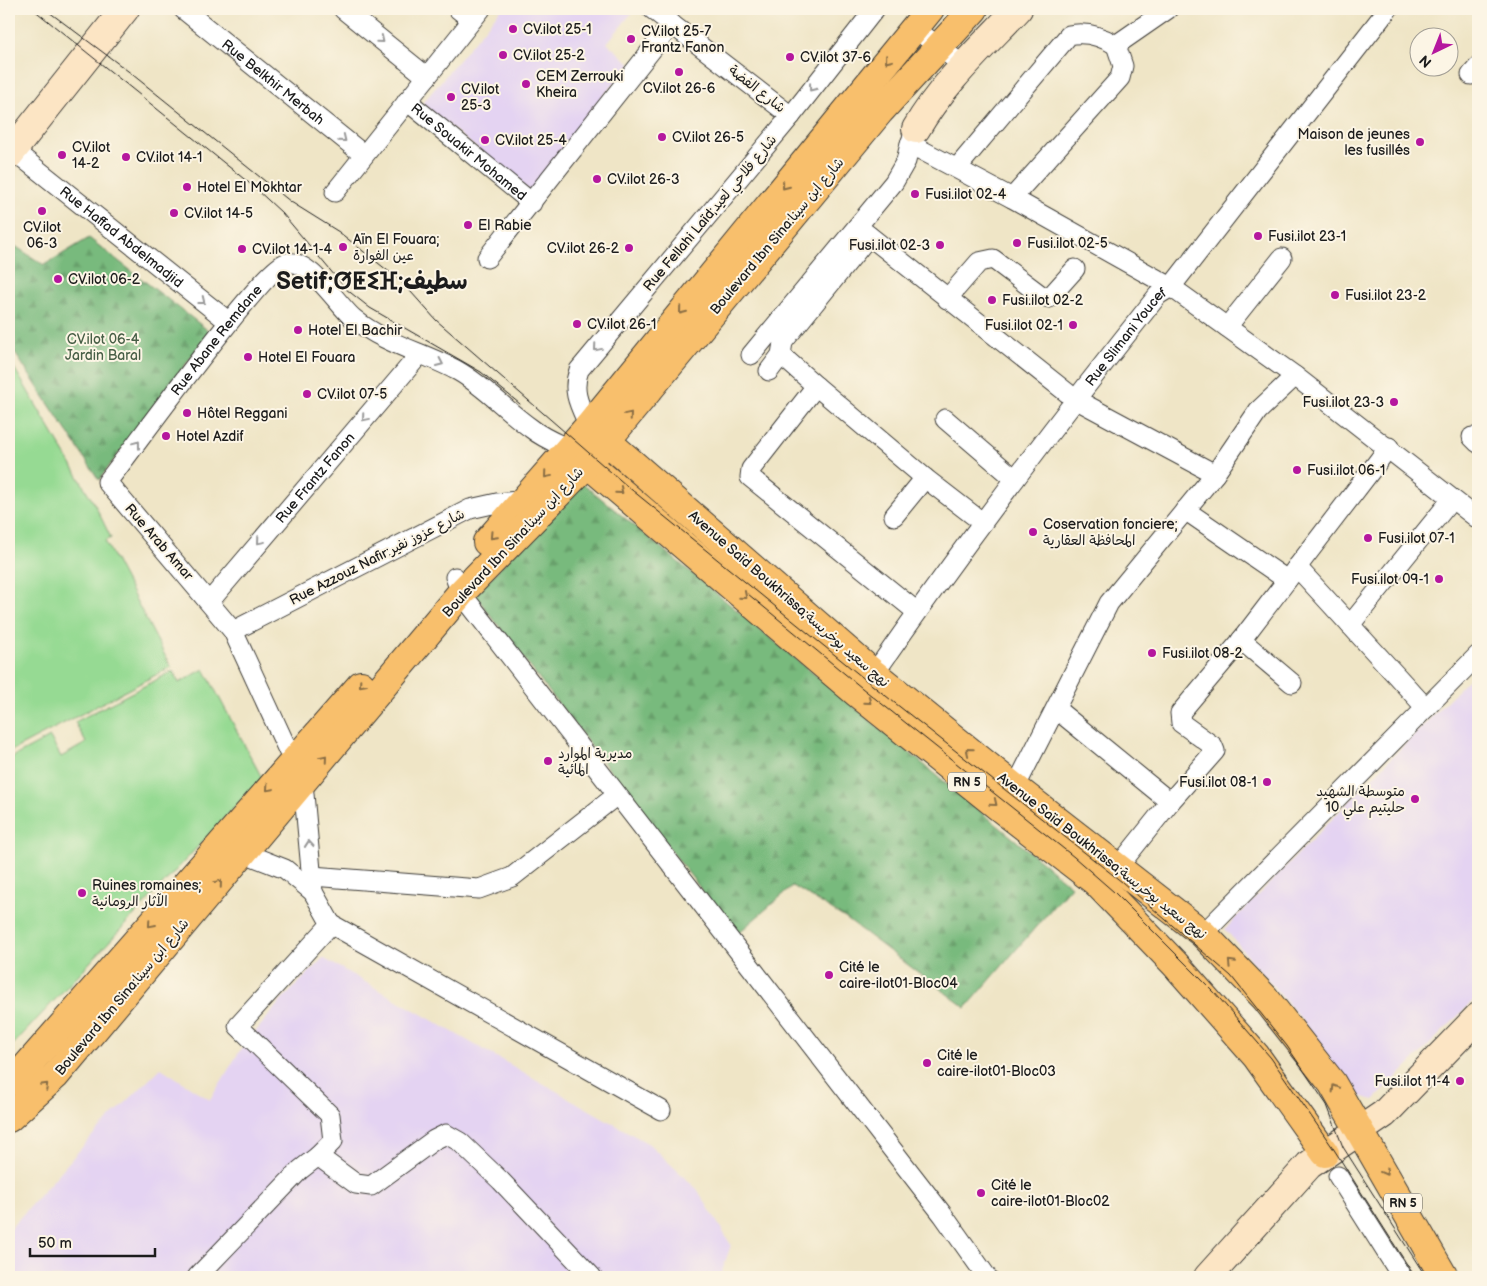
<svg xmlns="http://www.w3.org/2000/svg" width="1487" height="1286" font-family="'Balsamiq Sans','Playpen Sans Arabic','Noto Sans Tifinagh',sans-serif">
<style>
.built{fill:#e4d3f2}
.green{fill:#96da93;stroke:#597b58}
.forest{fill:url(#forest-firs);stroke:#4a6b4c}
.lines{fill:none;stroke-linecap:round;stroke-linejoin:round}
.street-casing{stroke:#3c3a36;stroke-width:21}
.secondary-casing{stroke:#3c3a36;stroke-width:30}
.primary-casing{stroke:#3c3a36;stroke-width:30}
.street{stroke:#fff;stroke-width:19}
.secondary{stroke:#fce5c4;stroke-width:28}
.primary{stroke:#f8bf6c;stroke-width:28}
.tram{stroke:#1c1c1c;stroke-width:1}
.oneway{stroke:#999}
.oneway2{stroke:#8a6e44}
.poi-dot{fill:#b5179e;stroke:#fcf5e5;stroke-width:2}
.labels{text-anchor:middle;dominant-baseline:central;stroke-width:4;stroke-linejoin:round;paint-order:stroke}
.shield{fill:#fcf5e5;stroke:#5f5d58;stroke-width:1}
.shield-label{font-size:12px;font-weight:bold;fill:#1c1c1c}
.poi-label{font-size:14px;fill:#1c1c1c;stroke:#fcf5e5;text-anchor:start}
.street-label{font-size:14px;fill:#1c1c1c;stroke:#fcf5e5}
.park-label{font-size:14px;fill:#475e46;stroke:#fcf5e5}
.town-label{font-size:24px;font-weight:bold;fill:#1c1c1c;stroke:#fcf5e5}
</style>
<defs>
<pattern id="forest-firs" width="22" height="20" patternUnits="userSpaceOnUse" patternTransform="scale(1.25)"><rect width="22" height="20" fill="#78ba7d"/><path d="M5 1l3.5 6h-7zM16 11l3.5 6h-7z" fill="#679f6b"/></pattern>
</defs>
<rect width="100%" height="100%" fill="#fcf5e5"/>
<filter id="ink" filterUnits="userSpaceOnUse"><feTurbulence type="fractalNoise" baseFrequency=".02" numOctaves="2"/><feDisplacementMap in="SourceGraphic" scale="10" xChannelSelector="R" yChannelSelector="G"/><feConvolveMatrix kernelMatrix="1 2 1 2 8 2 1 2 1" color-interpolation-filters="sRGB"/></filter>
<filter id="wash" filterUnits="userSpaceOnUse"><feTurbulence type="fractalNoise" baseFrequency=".0096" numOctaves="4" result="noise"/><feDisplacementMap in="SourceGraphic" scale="20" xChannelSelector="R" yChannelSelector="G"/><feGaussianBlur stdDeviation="1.12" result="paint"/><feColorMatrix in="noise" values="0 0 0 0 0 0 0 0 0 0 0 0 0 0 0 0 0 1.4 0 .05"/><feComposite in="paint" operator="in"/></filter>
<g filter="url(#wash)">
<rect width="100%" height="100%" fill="#efe5c6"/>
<g class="built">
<path d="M501,9H635L607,43L631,64L593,108L568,149L532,193L422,104Z"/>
<path d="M1478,669V996L1374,1100L1355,1095L1301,1019L1225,929Z"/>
<path d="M323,958L649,1144L697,1189L731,1245L720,1277H19L9,1266V1230L92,1136L161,1068L210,1100L239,1052L279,1003Z"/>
</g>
<g class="green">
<path d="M9,359L95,505L111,538L105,541L171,667L9,752Z"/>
<path d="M204,669L262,778L9,1049V759L50,737L61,757L86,743L75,722L173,671L179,683Z"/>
</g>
<g class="forest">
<path d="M89,238L210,332L99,480L9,344V242L44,265Z"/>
<path d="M580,481L1071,886L966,1008L845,918L793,886L736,935L475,595Z"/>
</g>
</g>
<g filter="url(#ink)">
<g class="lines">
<defs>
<g id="street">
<path id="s1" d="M183,9L364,155"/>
<path d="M343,9L427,77"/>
<path d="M458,9L472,20"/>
<path d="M652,9L791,116"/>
<path d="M914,28L964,66"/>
<path d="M1471,75L1478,67"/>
<path id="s2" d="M407,101L532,203"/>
<path d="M916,129L910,144L1012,198L1171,287L1295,376L1478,519"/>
<path id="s3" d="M9,147L229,322"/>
<path d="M957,168L1069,35C1086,31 1101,36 1116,45L1168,9"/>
<path d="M335,192L481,9"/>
<path d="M1012,198L1120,78L1123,66L1116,45"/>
<path d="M858,227L1075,399L1215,474"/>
<path d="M487,258L672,24"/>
<path d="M947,299L979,262L993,259L1042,296L1049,298L1075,269"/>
<path d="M1227,327L1282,258"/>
<path d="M751,355L894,182L906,161L910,144"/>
<path d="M781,355L783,342L869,236"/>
<path d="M769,371L781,355L816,386L751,469L750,477L917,612"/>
<path d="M816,386L925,478L982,522"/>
<path d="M945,419L1015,479"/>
<path d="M589,426C580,406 571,392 579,370L791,116L875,9"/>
<path d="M1472,437L1478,443"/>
<path d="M1185,510L1287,580"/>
<path d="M894,516L925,478"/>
<path d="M1297,567L1426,708"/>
<path d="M455,577L461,593L943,1215L987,1277"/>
<path id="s4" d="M210,601L420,354"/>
<path d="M1350,625L1452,499"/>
<path d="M233,631L470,509L497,503L526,500"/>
<path d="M1241,640L1292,683"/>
<path id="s5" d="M874,674C964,544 1059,419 1158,295L1171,287L1388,9"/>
<path d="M1056,709L1170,802L1215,751L1213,746L1181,723L1180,713L1239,643L1389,447"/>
<path d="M1015,788L1109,603L1215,474L1258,411L1295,376"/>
<path d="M244,853L285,869L313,892L331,924L238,1026L330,1115L333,1141L318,1156L356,1184L371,1186L434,1140L446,1134L460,1142L501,1181L592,1277"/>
<path d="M1118,867L1170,802"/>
<path d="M312,876L479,889L512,877L617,795"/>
<path id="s6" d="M313,892L303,783L233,631L107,482C132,451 262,269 286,263C308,257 337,304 353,318C384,344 423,352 458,371C486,387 506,411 532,429C543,438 556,443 569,449"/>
<path d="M331,924L661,1110"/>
<path d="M1203,934L1478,655"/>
<path d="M1338,1176L1402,1277"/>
<path d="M197,1277L300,1170L318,1156"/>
</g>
<g id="secondary">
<path d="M916,129C942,84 982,47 1018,9"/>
<path d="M9,155L125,9"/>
<path d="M1208,1277L1309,1165L1384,1114L1478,1017"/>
</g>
<g id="primary">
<path d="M594,430L874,674L1015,788L1203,934L1265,998L1332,1083L1444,1277"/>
<path d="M574,452L857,693L999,807L1096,882L1175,964L1256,1056L1325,1153"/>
<path d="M487,542L589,426L930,9"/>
<path d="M9,1082L19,1075L361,685"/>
<path d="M9,1118L55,1076L461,593L588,463L880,111L974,9"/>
</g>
</defs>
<use href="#street" class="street-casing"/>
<use href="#secondary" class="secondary-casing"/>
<use href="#primary" class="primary-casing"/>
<use href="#street" class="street"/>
<use href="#secondary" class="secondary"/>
<use href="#primary" class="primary"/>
<g class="tram">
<path d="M33,9L254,187L282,213L346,289L370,308L481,372L520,404"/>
<path d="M45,9L128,71L291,202L339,232L402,282L436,320L627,486L867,681L1122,882L1231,976L1287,1046L1327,1105L1343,1147L1426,1277"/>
<path d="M748,594L862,688L1074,857L1114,892L1214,992L1271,1058L1333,1148L1415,1277"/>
</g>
</g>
<defs><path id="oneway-chevron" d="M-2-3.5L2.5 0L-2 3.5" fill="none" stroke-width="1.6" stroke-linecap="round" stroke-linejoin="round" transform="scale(1.25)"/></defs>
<g class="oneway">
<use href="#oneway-chevron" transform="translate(381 40) rotate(39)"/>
<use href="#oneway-chevron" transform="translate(812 88) rotate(128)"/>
<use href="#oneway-chevron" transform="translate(343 139) rotate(39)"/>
<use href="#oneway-chevron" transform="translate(202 301) rotate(38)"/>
<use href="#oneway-chevron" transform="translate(597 348) rotate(130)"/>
<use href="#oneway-chevron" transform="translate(440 363) rotate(25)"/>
<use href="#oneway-chevron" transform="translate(365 418) rotate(130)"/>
<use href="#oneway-chevron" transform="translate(137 444) rotate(-53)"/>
<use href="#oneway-chevron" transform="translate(260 541) rotate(130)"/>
<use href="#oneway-chevron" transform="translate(309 844) rotate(-95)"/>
</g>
<g class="oneway2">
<use href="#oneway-chevron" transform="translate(888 60) rotate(129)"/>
<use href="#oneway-chevron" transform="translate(785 186) rotate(129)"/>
<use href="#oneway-chevron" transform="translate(682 311) rotate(129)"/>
<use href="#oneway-chevron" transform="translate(629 415) rotate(-50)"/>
<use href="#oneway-chevron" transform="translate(547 475) rotate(130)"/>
<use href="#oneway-chevron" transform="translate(620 491) rotate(40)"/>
<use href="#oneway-chevron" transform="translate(493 536) rotate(133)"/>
<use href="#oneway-chevron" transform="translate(744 596) rotate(40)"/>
<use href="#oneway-chevron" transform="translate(362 684) rotate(131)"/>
<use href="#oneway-chevron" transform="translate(868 701) rotate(39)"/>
<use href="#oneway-chevron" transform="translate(969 751) rotate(-141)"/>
<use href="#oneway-chevron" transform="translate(324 758) rotate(-50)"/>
<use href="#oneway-chevron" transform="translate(269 788) rotate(131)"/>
<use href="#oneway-chevron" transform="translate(994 803) rotate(39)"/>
<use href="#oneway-chevron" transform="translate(219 883) rotate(-50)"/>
<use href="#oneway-chevron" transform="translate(151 924) rotate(131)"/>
<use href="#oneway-chevron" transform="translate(1231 963) rotate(-134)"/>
<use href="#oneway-chevron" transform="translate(45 1086) rotate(-45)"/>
<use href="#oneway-chevron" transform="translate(1335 1088) rotate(-122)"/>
<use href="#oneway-chevron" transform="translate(1385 1172) rotate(61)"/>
</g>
</g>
<g class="poi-dot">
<circle cx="513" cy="29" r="5"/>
<circle cx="631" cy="39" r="5"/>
<circle cx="503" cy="55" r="5"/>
<circle cx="790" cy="57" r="5"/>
<circle cx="679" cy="72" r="5"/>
<circle cx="526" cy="84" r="5"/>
<circle cx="451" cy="97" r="5"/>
<circle cx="662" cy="137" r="5"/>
<circle cx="485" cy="140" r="5"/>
<circle cx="1420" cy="142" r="5"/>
<circle cx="62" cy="155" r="5"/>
<circle cx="126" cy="157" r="5"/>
<circle cx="597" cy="179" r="5"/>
<circle cx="187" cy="187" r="5"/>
<circle cx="915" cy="194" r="5"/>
<circle cx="42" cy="211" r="5"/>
<circle cx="174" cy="213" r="5"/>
<circle cx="468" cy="225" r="5"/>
<circle cx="1258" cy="236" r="5"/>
<circle cx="1017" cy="243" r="5"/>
<circle cx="940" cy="245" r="5"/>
<circle cx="343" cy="247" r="5"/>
<circle cx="629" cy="248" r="5"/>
<circle cx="242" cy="249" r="5"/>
<circle cx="58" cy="279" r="5"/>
<circle cx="1335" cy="295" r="5"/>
<circle cx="992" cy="300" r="5"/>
<circle cx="577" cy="324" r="5"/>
<circle cx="1073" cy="325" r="5"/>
<circle cx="298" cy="330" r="5"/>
<circle cx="248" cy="357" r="5"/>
<circle cx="307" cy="394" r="5"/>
<circle cx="1394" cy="402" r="5"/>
<circle cx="187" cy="413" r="5"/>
<circle cx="166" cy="436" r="5"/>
<circle cx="1297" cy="470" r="5"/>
<circle cx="1033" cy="532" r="5"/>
<circle cx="1368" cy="538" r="5"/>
<circle cx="1439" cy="579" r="5"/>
<circle cx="1152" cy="653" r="5"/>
<circle cx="548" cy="761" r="5"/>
<circle cx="1267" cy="782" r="5"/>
<circle cx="1415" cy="799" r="5"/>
<circle cx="82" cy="893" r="5"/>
<circle cx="829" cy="975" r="5"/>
<circle cx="927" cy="1063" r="5"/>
<circle cx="1460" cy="1081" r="5"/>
<circle cx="981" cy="1193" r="5"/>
</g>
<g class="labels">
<g class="shield">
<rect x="948" y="772.5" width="38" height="19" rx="4"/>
<rect x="1384" y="1193.5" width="38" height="19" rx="4"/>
</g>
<g class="shield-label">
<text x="967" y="782">RN 5</text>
<text x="1403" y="1203">RN 5</text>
</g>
<g class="poi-label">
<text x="523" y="29">CV.ilot 25-1</text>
<text x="641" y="31">CV.ilot 25-7<tspan x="641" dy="16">Frantz Fanon</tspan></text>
<text x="513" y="55">CV.ilot 25-2</text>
<text x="800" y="57">CV.ilot 37-6</text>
<text x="536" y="76">CEM Zerrouki<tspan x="536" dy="16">Kheira</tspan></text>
<text x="679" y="88" text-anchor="middle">CV.ilot 26-6</text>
<text x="461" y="89">CV.ilot<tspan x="461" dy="16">25-3</tspan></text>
<text x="1410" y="134" text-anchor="end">Maison de jeunes<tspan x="1410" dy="16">les fusillés</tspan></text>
<text x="672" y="137">CV.ilot 26-5</text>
<text x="495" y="140">CV.ilot 25-4</text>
<text x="72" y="147">CV.ilot<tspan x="72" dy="16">14-2</tspan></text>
<text x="136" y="157">CV.ilot 14-1</text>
<text x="607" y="179">CV.ilot 26-3</text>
<text x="197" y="187">Hotel El Mokhtar</text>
<text x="925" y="194">Fusi.ilot 02-4</text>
<text x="184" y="213">CV.ilot 14-5</text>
<text x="478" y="225">El Rabie</text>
<text x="42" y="227" text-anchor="middle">CV.ilot<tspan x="42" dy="16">06-3</tspan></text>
<text x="1268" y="236">Fusi.ilot 23-1</text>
<text x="353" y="239">Aïn El Fouara;<tspan x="353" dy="16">عين الفوارة</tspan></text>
<text x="1027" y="243">Fusi.ilot 02-5</text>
<text x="930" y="245" text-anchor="end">Fusi.ilot 02-3</text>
<text x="619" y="248" text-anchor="end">CV.ilot 26-2</text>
<text x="252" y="249">CV.ilot 14-1-4</text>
<text x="68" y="279">CV.ilot 06-2</text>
<text x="1345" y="295">Fusi.ilot 23-2</text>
<text x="1002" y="300">Fusi.ilot 02-2</text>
<text x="587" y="324">CV.ilot 26-1</text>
<text x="1063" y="325" text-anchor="end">Fusi.ilot 02-1</text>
<text x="308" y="330">Hotel El Bachir</text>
<text x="258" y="357">Hotel El Fouara</text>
<text x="317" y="394">CV.ilot 07-5</text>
<text x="1384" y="402" text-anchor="end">Fusi.ilot 23-3</text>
<text x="197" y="413">Hôtel Reggani</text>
<text x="176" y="436">Hotel Azdif</text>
<text x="1307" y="470">Fusi.ilot 06-1</text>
<text x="1043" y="524">Coservation fonciere;<tspan x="1043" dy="16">المحافظة العقارية</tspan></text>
<text x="1378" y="538">Fusi.ilot 07-1</text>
<text x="1429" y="579" text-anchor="end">Fusi.ilot 09-1</text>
<text x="1162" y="653">Fusi.ilot 08-2</text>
<text x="558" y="753">مديرية الموارد<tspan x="558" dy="16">المائية</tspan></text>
<text x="1257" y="782" text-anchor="end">Fusi.ilot 08-1</text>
<text x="1405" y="791" text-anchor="end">متوسطة الشهيد<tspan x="1405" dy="16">حليتيم علي 10</tspan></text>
<text x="92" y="885">Ruines romaines;<tspan x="92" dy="16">الآثار الرومانية</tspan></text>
<text x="839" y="967">Cité le<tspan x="839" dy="16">caire-ilot01-Bloc04</tspan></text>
<text x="937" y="1055">Cité le<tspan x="937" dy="16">caire-ilot01-Bloc03</tspan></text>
<text x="1450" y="1081" text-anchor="end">Fusi.ilot 11-4</text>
<text x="991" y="1185">Cité le<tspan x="991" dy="16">caire-ilot01-Bloc02</tspan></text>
</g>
<g class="street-label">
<text stroke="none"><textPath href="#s1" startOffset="116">Rue Belkhir Merbah</textPath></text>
<text transform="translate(757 89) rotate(38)">شارع الفضة</text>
<text stroke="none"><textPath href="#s2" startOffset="80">Rue Souakir Mohamed</textPath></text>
<text transform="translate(710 213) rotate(-50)">Rue Fellahi Laïd;شارع فلاحي لعيد</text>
<text stroke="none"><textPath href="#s3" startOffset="144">Rue Haffad Abdelmadjid</textPath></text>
<text transform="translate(777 236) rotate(-50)">Boulevard Ibn Sina:شارع ابن سينا</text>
<text stroke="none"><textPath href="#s5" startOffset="421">Rue Slimani Youcef</textPath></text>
<text stroke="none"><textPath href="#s6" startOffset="651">Rue Abane Remdane</textPath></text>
<text stroke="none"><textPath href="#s4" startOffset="162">Rue Frantz Fanon</textPath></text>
<text transform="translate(159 542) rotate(49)">Rue Arab Amar</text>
<text transform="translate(513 542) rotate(-47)">Boulevard Ibn Sina:شارع ابن سينا</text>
<text transform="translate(377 557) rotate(-27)">Rue Azzouz Nafir;شارع عزوز نفير</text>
<text transform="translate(789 599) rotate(41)">Avenue Saïd Boukhrissa;نهج سعيد بوخريسة</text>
<text transform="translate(1102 856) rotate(38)">Avenue Saïd Boukhrissa;نهج سعيد بوخريسة</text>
<text transform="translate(122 997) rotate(-50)">Boulevard Ibn Sina:شارع ابن سينا</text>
</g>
<g class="park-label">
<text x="103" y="339">CV.ilot 06-4<tspan x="103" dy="16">Jardin Baral</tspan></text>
</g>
<g class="town-label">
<text x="372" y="281">Setif;ⵚⵟⵉⴼ;سطيف</text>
</g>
</g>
<rect width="1487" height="1286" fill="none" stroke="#fcf5e5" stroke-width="30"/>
<g transform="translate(1434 52) rotate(223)"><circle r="24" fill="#fcf5e5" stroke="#a29e95"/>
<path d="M0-4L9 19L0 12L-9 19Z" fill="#b5179e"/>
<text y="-8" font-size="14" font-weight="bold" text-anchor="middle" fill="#1c1c1c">N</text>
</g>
<path d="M30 1248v8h125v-8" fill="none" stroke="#1c1c1c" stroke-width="2.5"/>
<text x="38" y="1248" font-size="15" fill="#1c1c1c" stroke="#fcf5e5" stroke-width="4" paint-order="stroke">50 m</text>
</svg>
